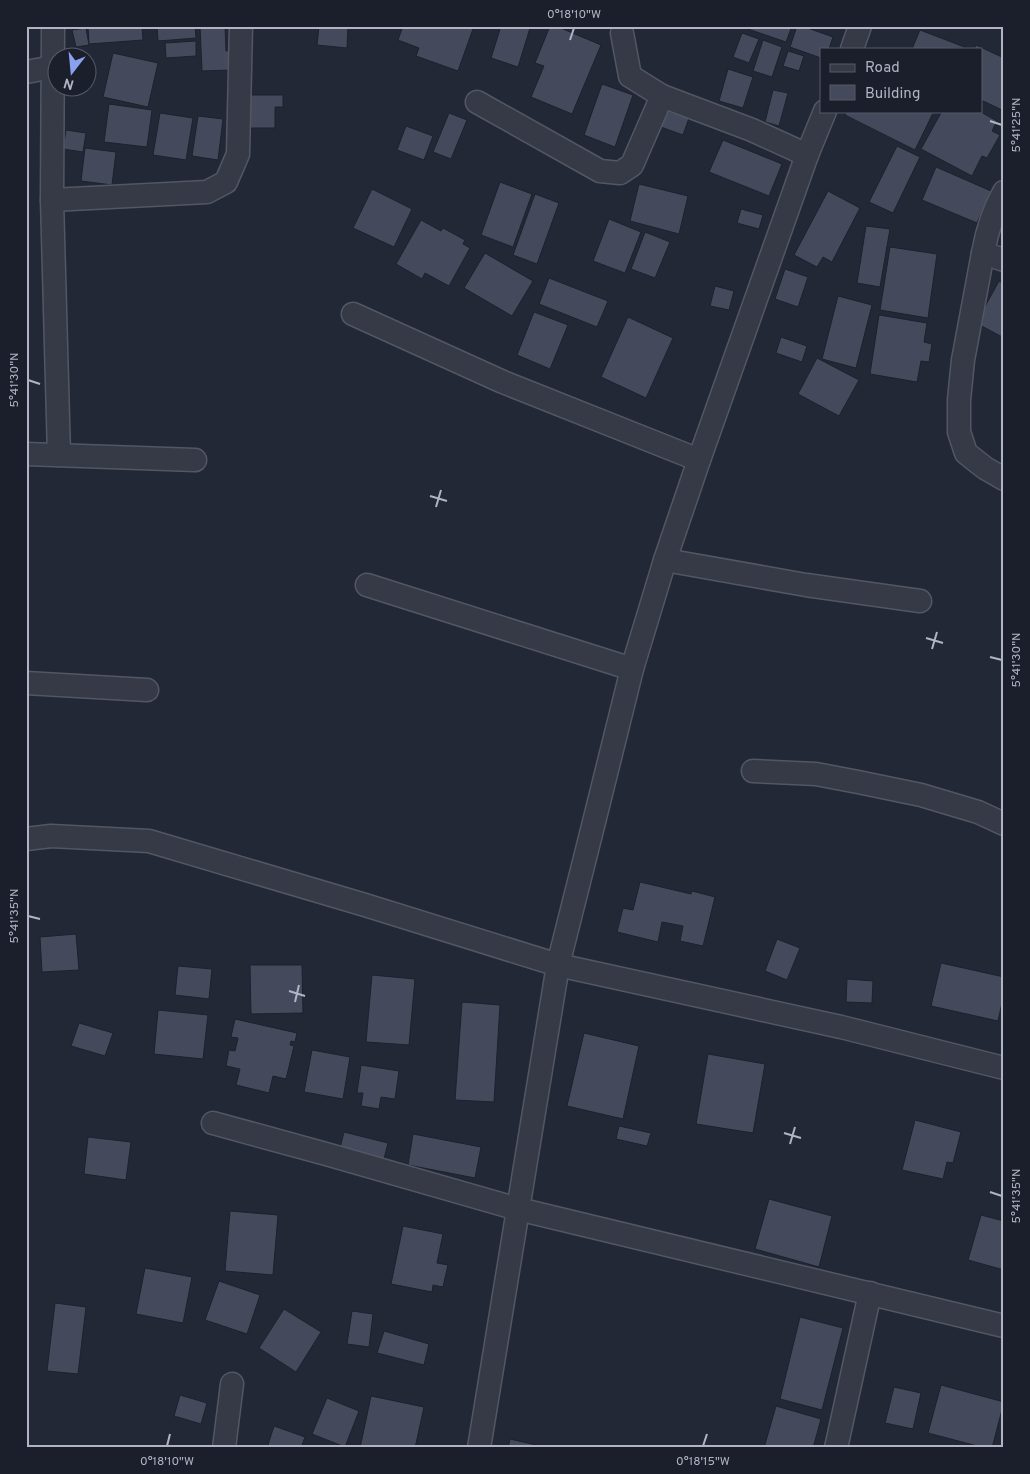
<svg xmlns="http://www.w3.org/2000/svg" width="1030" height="1474" font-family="Overpass,sans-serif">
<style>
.building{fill:#444a5b;stroke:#1d212d}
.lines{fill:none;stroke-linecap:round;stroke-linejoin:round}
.minor-casing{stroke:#535764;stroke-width:25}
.minor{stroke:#363a47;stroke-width:22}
.ticks{fill:none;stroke:#b0b4c3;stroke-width:2}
.neatline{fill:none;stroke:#b0b4c3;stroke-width:2}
.ticks-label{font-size:12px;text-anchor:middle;fill:#b0b4c3}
</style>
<rect width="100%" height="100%" fill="#222836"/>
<g class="building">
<path d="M88,26H142L143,40L89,44Z"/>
<path d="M157,26H195L196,38L158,41Z"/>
<path d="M200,26H225L226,51L231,50V70L202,71Z"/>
<path d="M319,26H348L347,48L317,45Z"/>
<path d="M403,26H474L458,71L416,56L419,48L398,40Z"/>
<path d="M501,26H524L530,28L518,67L491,58Z"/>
<path d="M550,26H556L601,45L572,114L531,97L544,66L535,63Z"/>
<path d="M745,26H792L786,42L745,28Z"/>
<path d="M797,26H802L833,37L829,49H821V58L790,47Z"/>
<path d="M86,28L89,45L76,47L72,30Z"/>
<path d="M920,30L967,48L912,49Z"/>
<path d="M742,33L759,39L749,63L733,57Z"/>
<path d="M763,40L782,47L772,77L753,71Z"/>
<path d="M196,41V56L166,58L165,43Z"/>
<path d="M976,45L1004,58V111L981,100V49H974Z"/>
<path d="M788,51L804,56L799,71L783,66Z"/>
<path d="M113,53L158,63L148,107L103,97Z"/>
<path d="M728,69L753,77L743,108L719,101Z"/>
<path d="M602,84L633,95L615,147L584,135Z"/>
<path d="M773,90L788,93L779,126L765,122Z"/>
<path d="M247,95H283V107H275V128H247Z"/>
<path d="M109,104L152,110L147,147L104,142Z"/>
<path d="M664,110L689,118L683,135L658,126Z"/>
<path d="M847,111H934L915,150L845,115Z"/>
<path d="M942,111H979L997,121L992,131L1000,135L987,158L982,156L972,176L921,149Z"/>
<path d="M160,113L193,118L186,160L153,155Z"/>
<path d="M449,113L467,120L451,159L433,152Z"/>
<path d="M198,116L223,119L218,160L192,156Z"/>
<path d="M406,126L433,136L424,160L397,150Z"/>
<path d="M66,130L86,133L83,152L63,149Z"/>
<path d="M723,140L782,164L769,196L709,172Z"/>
<path d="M897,146L920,157L893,213L869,202Z"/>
<path d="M85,148L116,152L112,185L81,181Z"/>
<path d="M936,167L991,191L977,223L922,200Z"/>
<path d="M500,182L532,194L513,247L481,235Z"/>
<path d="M639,184L688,196L679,234L630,221Z"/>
<path d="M372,189L412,209L394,247L353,228Z"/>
<path d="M828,191L860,208L832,262L823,257L817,267L794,255Z"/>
<path d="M535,194L559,203L537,264L513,255Z"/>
<path d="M741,209L763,215L759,229L737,223Z"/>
<path d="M609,219L641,232L625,273L593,261Z"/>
<path d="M421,220L441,231L443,228L465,240L463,244L470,248L449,286L425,273L422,279L396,264Z"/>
<path d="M866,226L890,229L880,287L857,283Z"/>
<path d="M645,232L670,242L655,278L631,269Z"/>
<path d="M890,247L937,254L928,318L880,310Z"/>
<path d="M485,253L533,281L512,316L464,288Z"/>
<path d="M785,269L808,277L798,307L775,299Z"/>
<path d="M549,278L608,301L597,327L539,304Z"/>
<path d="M999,281L1004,284V338L976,323Z"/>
<path d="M715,286L734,291L729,310L710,306Z"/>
<path d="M838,296L872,305L856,368L822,359Z"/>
<path d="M534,312L568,325L550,369L517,355Z"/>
<path d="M879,315L927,323L924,342L932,344L929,362L921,361L917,382L870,374Z"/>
<path d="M628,317L673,338L646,398L601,377Z"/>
<path d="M781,337L807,346L802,362L776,353Z"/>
<path d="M817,358L859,380L839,416L798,394Z"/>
<path d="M640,882L691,894L692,891L715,897L703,946L680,941L683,926L662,922L658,942L617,932L623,908L633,910Z"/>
<path d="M76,934L79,970L42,972L40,937Z"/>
<path d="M777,939L800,948L787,980L765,971Z"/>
<path d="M941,963L1004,977V994L998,1021L931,1006Z"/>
<path d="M250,965H302L303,1013L251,1014Z"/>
<path d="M178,966L212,969L209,999L175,995Z"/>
<path d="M372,975L415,979L409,1045L366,1042Z"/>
<path d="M847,979L873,981L872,1003L846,1002Z"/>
<path d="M462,1002L500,1005L494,1102L455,1100Z"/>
<path d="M158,1010L208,1015L203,1059L154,1054Z"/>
<path d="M235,1019L297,1033L295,1042L291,1041L290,1045L294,1046L286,1079L273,1076L269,1093L236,1085L240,1069L226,1066L229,1050L235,1051L238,1038L231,1037Z"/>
<path d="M79,1023L113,1033L105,1056L71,1046Z"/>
<path d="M584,1033L639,1046L623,1119L567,1106Z"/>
<path d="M312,1050L350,1057L343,1099L304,1092Z"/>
<path d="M708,1054L765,1064L753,1133L696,1124Z"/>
<path d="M361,1065L399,1071L395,1099L381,1097L379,1109L361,1106L363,1093H357Z"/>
<path d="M915,1120L961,1132L953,1163L947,1162L943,1179L902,1170Z"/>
<path d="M619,1126L651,1133L647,1146L616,1139Z"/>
<path d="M344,1132L388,1143L382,1167L338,1156Z"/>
<path d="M413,1134L481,1147L475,1178L408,1165Z"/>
<path d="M88,1137L131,1142L126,1180L84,1174Z"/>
<path d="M769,1199L832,1216L819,1267L755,1249Z"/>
<path d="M230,1211L278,1215L273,1275L225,1271Z"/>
<path d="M981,1215L1004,1221V1270L968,1260Z"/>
<path d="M403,1226L443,1234L437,1263L448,1265L443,1287L433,1285L432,1292L391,1284Z"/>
<path d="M145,1268L192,1277L183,1323L136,1314Z"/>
<path d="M219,1281L260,1295L247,1334L205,1320Z"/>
<path d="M55,1303L86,1307L78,1374L47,1371Z"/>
<path d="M284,1309L321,1332L296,1372L259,1348Z"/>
<path d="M352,1311L373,1314L369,1347L347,1344Z"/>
<path d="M800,1317L843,1328L822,1410L780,1399Z"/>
<path d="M384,1331L429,1344L424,1365L377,1353Z"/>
<path d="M941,1385L1004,1402L992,1448H985L928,1433Z"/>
<path d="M894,1387L921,1393L913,1429L885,1423Z"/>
<path d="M180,1395L207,1403L201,1424L174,1416Z"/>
<path d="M371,1396L424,1407L415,1448H360Z"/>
<path d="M327,1398L359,1411L345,1447L312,1434Z"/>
<path d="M776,1406L821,1419L813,1448H764Z"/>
<path d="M274,1426L305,1437L301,1448H267Z"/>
<path d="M510,1439L549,1448H508Z"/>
<path d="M32,1445L74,1448H32Z"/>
</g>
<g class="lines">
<defs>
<g id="minor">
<path d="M53,26L52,200L59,455"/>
<path d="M622,33L630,76L662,96L752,130L807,155"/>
<path d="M852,49L860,26"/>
<path d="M26,72L53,67"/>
<path d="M477,102L600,171L620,173L632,165L662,96"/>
<path d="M1004,192C993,211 987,231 983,253L1004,260"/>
<path d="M52,200L207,192L226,182L238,154L241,26"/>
<path d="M983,253L963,360L959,400V432L966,453L985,468L1004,479"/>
<path d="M353,314L503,382L699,460"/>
<path d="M26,454L195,460"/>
<path d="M665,560L806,585L920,601"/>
<path d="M367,585L632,669"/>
<path d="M26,683L147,690"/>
<path d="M753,771L816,774L858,782L921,795L978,812L1004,824"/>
<path d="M26,839L51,836L149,841L365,905L558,965L841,1027L1004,1068"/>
<path d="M213,1123L326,1154L518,1209L1004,1326"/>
<path d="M224,1448L232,1384"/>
<path d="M479,1448L558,965L591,834L632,669L665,560L699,460L807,155L825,111"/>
<path d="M836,1448L870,1293"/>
</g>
</defs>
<use href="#minor" class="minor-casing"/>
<use href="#minor" class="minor"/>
</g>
<path class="ticks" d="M570,40L574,28M990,121L1002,125M28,380L40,384M430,496L447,501M436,507L441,490M926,638L943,643M932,649L937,632M990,657L1002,660M28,916L40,919M289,991L305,996M295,1002L299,985M784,1133L801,1138M790,1144L795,1127M990,1192L1002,1196M167,1446L170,1434M703,1446L707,1434"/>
<rect width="1030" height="1474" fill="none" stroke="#1b1f2b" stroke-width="55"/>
<rect x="820" y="48" width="162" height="65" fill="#1b1f2b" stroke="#575b68"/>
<rect x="830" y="64" width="25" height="8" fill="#363a47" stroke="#575b68"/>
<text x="865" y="72" font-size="15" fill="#b0b4c3">Road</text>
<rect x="830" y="85" width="25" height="15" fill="#444a5b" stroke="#575b68"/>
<text x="865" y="98" font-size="15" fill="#b0b4c3">Building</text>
<g transform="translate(72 72) rotate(196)"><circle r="24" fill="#1b1f2b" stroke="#575b68"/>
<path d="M0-4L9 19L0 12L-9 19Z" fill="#8aa1ee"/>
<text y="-8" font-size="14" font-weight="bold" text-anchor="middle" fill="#b0b4c3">N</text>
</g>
<rect x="28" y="28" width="974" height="1418" class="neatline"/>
<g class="ticks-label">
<text x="574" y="18">0°18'10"W</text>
<text transform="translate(1016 125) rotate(-90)" y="4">5°41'25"N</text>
<text transform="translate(14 380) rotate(-90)" y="4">5°41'30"N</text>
<text transform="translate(1016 660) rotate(-90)" y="4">5°41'30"N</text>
<text transform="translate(14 916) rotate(-90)" y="4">5°41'35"N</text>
<text transform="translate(1016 1196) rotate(-90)" y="4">5°41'35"N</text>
<text x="167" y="1465">0°18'10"W</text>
<text x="703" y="1465">0°18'15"W</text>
</g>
</svg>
